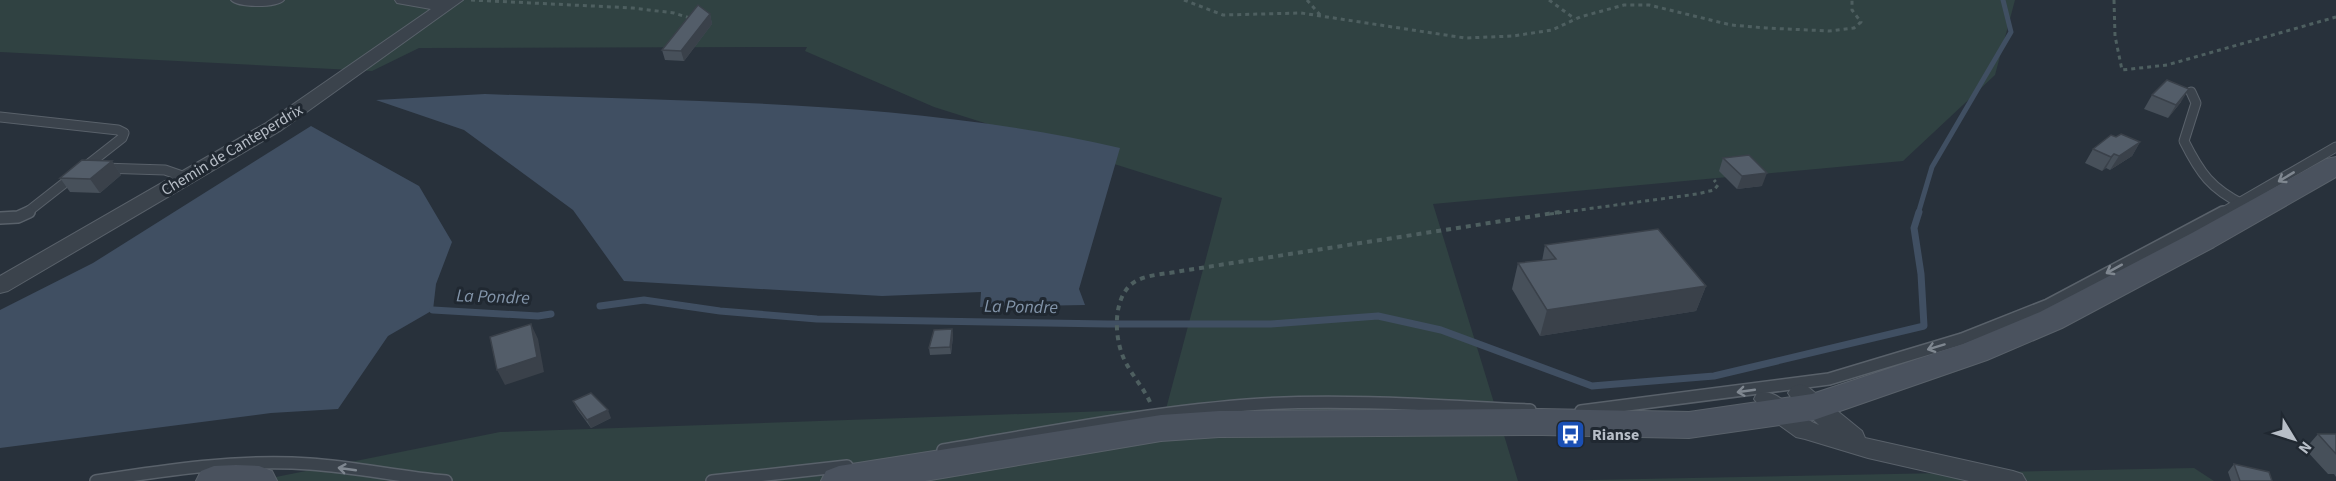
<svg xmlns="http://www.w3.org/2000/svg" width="2336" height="481" font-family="'Source Sans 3',sans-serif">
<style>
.green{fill:#304242}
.water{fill:#404f62}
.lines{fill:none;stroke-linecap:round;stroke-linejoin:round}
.stream-far1{stroke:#404f62;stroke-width:5}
.stream{stroke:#404f62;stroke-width:7}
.lane-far1-casing{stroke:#59616a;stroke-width:11}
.lane-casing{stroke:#59616a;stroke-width:14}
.street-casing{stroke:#59616a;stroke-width:2}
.secondary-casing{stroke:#59616a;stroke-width:2}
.path-far1{stroke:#4e5f60;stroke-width:3;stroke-dasharray:4 4;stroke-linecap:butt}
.path{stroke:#4e5f60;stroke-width:4;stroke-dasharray:5 5;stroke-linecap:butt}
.lane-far1{stroke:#3b434c;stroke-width:9}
.lane{stroke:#3b434c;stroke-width:11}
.street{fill:#3b434c;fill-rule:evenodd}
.secondary{fill:#4a525e;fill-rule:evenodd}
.wall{fill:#47505a}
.shaded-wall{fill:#3a414a}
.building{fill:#535d69;stroke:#3a414a;stroke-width:1.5}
.oneway{stroke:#7f8790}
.labels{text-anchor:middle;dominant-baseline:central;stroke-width:6;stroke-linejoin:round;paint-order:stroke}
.street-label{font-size:16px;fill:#b7bec7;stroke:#202831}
.poi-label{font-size:16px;font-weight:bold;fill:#b7bec7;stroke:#202831;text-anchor:start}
.water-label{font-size:18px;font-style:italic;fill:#8395aa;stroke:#202831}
</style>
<rect width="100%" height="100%" fill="#28313b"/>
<g class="green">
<path d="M0,0H2015L1995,75L1903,161L1433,204L1518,481H256L500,432L1166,409L1222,198L934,107L805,51L807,47L419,48L372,71L0,52Z"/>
<path d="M2194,468L2214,481H1540Z"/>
</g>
<g class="water">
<path d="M485,94C696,102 913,100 1120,148L1079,289L1085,305L980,307L981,292L882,296L624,281L573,210L464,130L376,100Z"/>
<path d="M311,126L419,186L452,242L436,284L433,310L388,336L338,409L271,413L0,448V310L93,263Z"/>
</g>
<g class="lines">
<path class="stream-far1" d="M1918,214L1932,167L2011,32L2003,0"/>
<g class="stream">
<path d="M600,306L644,300L720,311L817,319L1108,324H1271L1378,316L1441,330L1592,386L1714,376L1924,326L1921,274L1914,228L1919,212"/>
<path d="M433,310L538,316L551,314"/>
</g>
<defs>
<g id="lane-far1">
<path d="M2191,92L2196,103L2184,141C2200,173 2211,189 2244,205"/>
<path d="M0,117L118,130L124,133L122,138L25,214"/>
<path d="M102,168L165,170L188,178"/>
<path d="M2220,214L2336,147"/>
</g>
<g id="lane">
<path d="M0,218L18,217L29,212"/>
<path d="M1581,411L1829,379L1962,339L2048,305L2223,212"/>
<path d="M943,450C1049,432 1155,411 1262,404C1351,399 1441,406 1530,410"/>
<path d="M96,481C167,470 238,459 310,464C356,467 400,477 446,481"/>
<path d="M712,481L847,466"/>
</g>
<g id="street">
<path d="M231,0H284C277,8 238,8 231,0Z"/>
<path d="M395,0H463L280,131L8,291L0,293V276L266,123L431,9L397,3Z"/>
<path d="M1800,384L1808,387L1862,431L1865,438L2013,471L2022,474L2026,481H1969L1868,458L1805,439L1796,437L1771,419L1754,399L1757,393C1779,386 1797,418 1819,425L1792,399L1788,393L1792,387Z"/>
</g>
<g id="secondary">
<path d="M2336,157V177L2214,247L2062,328L1987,360L1814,420L1689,438L1542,435L1219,437L1161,441L925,481H821L826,471L839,466L1161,415L1219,411L1542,409L1689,412L1812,394L1963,344L2040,312L2192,233L2326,159Z"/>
<path d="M236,465L259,466L272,471L277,481H196L201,471L214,466Z"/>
</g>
</defs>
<use href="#lane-far1" class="lane-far1-casing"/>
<use href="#lane" class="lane-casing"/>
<use href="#street" class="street-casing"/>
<use href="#secondary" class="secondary-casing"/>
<g class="path-far1">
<path d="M471,0L633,8L674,13L693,19"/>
<path d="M1184,0L1223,15L1301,13L1465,38L1513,36L1552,30L1580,17L1624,5H1649L1731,25L1766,28L1829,31L1854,28L1861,22L1852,10V0"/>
<path d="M1307,0L1321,16"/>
<path d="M1549,0L1575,19"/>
<path d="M2114,0L2115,36L2122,70L2167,65L2336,17"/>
<path d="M1550,214L1697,194L1714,190L1718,185L1714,180"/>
</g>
<path class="path" d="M1150,402C1142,385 1128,371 1122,354C1114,333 1113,294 1136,281C1149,274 1167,274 1181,271L1560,212"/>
<use href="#lane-far1" class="lane-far1"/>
<use href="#lane" class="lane"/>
<use href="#street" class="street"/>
<use href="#secondary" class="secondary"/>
</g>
<g class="wall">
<path d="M710,14L712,24L684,61L665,60L662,50Z"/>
<path d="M2152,95L2181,102L2168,118L2144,109Z"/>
<path d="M2116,137L2140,142L2132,156L2110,170L2106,168L2102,171L2085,163L2093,149Z"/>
<path d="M1723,158L1762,186L1737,189L1719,171Z"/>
<path d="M112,161L121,175L100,193L70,192L60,178Z"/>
<path d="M1545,245L1706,286L1696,311L1540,336L1512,289L1518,263L1542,261Z"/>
<path d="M952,329L953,336L951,354L930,355L929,348Z"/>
<path d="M573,401L611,418L591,428L577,409Z"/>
<path d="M2318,434H2336V477L2334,474H2328L2305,449Z"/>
<path d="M2234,464L2272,481H2231L2228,472Z"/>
</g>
<g class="shaded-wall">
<path d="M710,14L712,24L684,61L681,51Z"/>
<path d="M2189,89L2181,102L2168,118L2176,105Z"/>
<path d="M2140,142L2132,156L2110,170L2119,156Z"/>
<path d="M2114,154L2106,168L2102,171L2111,157Z"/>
<path d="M112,161L121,175L100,193L90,179Z"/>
<path d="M1767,173L1762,186L1737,189L1742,176Z"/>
<path d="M1706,286L1696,311L1540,336L1547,310Z"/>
<path d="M531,324L538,339L544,372L505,385L497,370Z"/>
<path d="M952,329L953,336L951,354L950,347Z"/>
<path d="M608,410L611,418L591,428L587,420Z"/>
</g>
<g class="building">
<path d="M698,5L710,14L681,51L662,50Z"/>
<path d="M2167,80L2189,89L2176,105L2152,95Z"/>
<path d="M2121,134L2140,142L2119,156L2114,154L2111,157L2093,149L2111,135L2116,137Z"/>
<path d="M1749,155L1767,173L1742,176L1723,158Z"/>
<path d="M82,160L112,161L90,179L60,178Z"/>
<path d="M1658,229L1706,286L1547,310L1518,263L1556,259L1545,245Z"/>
<path d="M531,324L537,357L497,370L490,337Z"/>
<path d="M952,329L950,347L929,348L934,330Z"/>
<path d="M591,393L608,410L587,420L573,401Z"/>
<path d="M2318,434H2336V454Z"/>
<path d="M2234,464L2269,472L2272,481H2240Z"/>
</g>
<defs><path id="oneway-shaft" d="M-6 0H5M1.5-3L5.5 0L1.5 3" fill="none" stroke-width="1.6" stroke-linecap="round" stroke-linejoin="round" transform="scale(1.5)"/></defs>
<g class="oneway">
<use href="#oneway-shaft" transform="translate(2286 177) rotate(149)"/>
<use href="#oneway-shaft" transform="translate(2114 269) rotate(151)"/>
<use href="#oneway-shaft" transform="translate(1936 347) rotate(163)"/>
<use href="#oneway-shaft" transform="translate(1746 391) rotate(172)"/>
<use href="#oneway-shaft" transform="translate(347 469) rotate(-172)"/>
</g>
<defs>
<symbol id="bus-square" viewBox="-11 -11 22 22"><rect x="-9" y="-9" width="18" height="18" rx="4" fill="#1a4fb4" stroke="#202831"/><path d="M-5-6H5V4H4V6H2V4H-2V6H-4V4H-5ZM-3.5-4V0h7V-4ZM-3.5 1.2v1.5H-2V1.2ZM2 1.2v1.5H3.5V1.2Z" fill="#fff"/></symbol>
</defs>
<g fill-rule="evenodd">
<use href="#bus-square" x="1554" y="418" width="33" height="33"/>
</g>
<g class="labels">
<g class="street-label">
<text transform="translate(232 150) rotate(-31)">Chemin de Canteperdrix</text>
</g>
<g class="poi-label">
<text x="1592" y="435">Rianse</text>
</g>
<g class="water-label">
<text transform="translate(493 297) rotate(2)">La Pondre</text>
<text transform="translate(1021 307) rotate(1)">La Pondre</text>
</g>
</g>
<g transform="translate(2294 439) rotate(128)" stroke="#202831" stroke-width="4.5" paint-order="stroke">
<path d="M0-4.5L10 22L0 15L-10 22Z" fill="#b7bec7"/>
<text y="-9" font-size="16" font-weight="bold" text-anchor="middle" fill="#b7bec7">N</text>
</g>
</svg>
